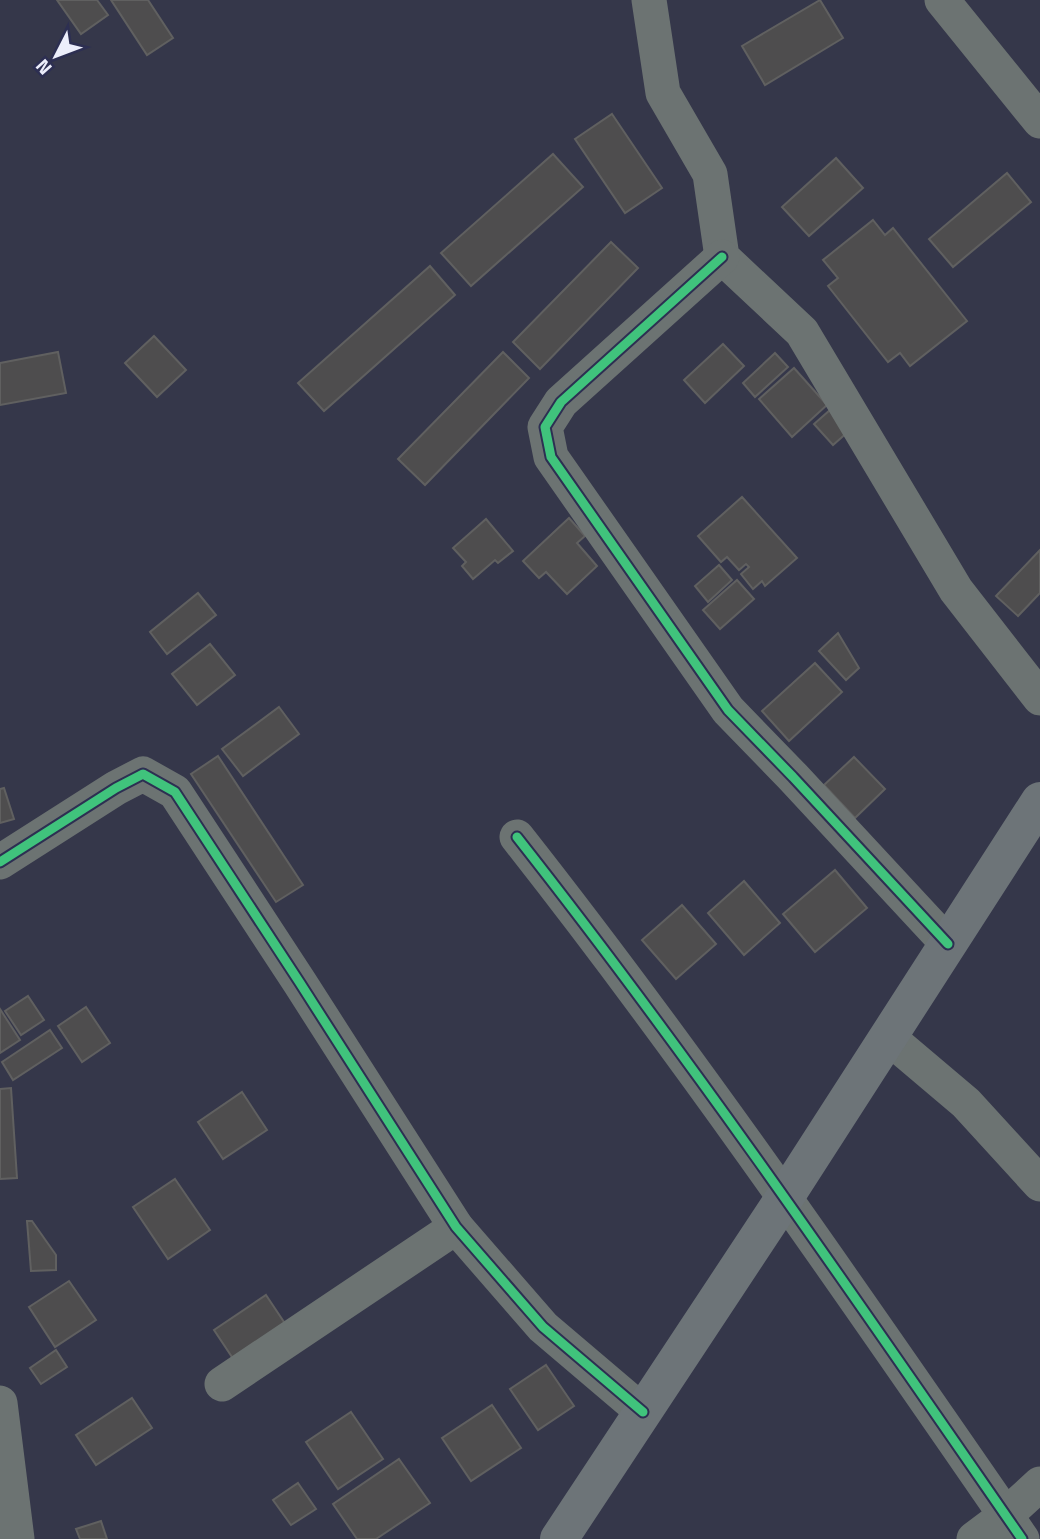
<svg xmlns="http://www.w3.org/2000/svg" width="1040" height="1539" font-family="'Titillium Web',sans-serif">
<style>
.building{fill:#4e4d4e;stroke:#606060;stroke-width:2}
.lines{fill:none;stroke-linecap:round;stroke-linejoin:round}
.minor{stroke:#6c7372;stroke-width:35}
.major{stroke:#6d7478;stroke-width:38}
.cycleway-casing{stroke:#2d2f52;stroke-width:13}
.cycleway{stroke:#40c37c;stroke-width:9}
</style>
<rect width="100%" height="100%" fill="#35374a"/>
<g class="building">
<path d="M57,0H97L108,15L81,34Z"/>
<path d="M111,0H148L173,38L147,55Z"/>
<path d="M820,0L843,38L765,85L742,46Z"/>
<path d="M612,114L662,188L625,213L575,139Z"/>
<path d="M553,154L583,187L471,286L441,253Z"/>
<path d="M836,158L863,188L809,236L782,207Z"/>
<path d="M1007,173L1031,202L953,267L929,239Z"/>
<path d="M873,220L885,235L893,228L967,321L910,366L900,353L888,362L828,286L838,278L823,260Z"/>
<path d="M611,242L638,268L540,369L513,342Z"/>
<path d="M430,266L455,295L324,411L298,383Z"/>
<path d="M154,336L186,370L157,397L125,363Z"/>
<path d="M723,344L744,366L705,403L684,380Z"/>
<path d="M58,352L66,393L0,405V363Z"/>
<path d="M503,352L529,378L425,485L398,459Z"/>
<path d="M775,353L788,367L755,397L743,383Z"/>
<path d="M794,368L827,405L792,437L759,399Z"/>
<path d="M830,410L849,431L833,445L814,424Z"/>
<path d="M742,497L797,558L765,586L762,581L753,589L741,574L749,567L746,564L739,570L727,557L721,562L698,536Z"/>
<path d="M569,518L585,536L577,543L597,566L567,594L546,572L539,578L523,561Z"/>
<path d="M486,519L513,551L498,563L495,560L473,579L462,566L466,562L453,548Z"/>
<path d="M1040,550V593L1018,616L996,596Z"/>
<path d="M719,565L732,580L708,602L695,586Z"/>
<path d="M737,580L754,599L720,629L703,610Z"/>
<path d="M198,593L216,615L167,654L150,632Z"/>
<path d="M838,633L859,668L846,680L819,651Z"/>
<path d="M210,644L235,675L197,705L172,674Z"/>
<path d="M815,663L842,692L789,741L762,711Z"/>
<path d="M279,707L299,734L243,776L222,749Z"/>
<path d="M218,756L303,885L276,902L191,774Z"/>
<path d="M854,757L885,789L855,818L824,785Z"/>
<path d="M4,788L14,819L0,823V789Z"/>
<path d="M835,870L867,908L815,952L783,914Z"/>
<path d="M744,881L780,923L744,955L708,913Z"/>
<path d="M682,905L716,944L676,979L642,940Z"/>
<path d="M28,996L44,1020L21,1035L5,1011Z"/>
<path d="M86,1007L110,1043L82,1062L58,1026Z"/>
<path d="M0,1009L20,1040L0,1053Z"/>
<path d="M50,1030L62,1048L13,1080L2,1062Z"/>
<path d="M11,1088L17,1178L0,1179V1089Z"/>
<path d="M242,1092L267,1130L223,1159L198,1122Z"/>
<path d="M175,1179L210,1230L168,1259L133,1207Z"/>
<path d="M27,1221H32L56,1255V1270L31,1271Z"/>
<path d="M69,1281L96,1320L55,1347L29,1307Z"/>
<path d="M266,1295L286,1325L234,1360L214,1330Z"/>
<path d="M56,1350L67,1367L41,1384L30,1368Z"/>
<path d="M546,1365L574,1406L538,1430L510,1389Z"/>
<path d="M132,1398L152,1428L96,1465L76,1435Z"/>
<path d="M492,1405L521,1448L471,1481L442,1438Z"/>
<path d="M351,1412L383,1459L338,1489L306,1442Z"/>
<path d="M399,1459L430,1503L376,1539H357L333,1504Z"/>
<path d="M298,1483L316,1509L291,1525L273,1500Z"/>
<path d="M101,1521L107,1539H80L76,1529Z"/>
</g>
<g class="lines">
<g class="minor">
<path d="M649,0L663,93L710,174L722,257L802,332L956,590L1040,698"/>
<path d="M942,0L1040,121"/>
<path d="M722,257L561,402L545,427L551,457L728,710L793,777L948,944"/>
<path d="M517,837C695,1063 858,1302 1022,1539"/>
<path d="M0,862L116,788L143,774L175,792L300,983L456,1227L543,1327L643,1412"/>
<path d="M888,1037L966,1103L1040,1184"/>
<path d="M222,1384L456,1227"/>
<path d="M0,1403L17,1539"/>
<path d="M974,1539L1006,1515L1040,1484"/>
</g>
<path class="major" d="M559,1539L785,1197L1040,801"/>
<defs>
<g id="cycleway">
<path d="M722,257L561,402L545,427L551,457L728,710L793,777L948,944"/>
<path d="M517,837C695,1063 858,1302 1022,1539"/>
<path d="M0,862L116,788L143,774L175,792L300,983L456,1227L543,1327L643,1412"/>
</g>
</defs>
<use href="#cycleway" class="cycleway-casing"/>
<use href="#cycleway" class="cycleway"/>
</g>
<g transform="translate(56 56) rotate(228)" stroke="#2d2f52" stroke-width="5" paint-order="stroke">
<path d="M0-5L12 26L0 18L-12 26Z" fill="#eceefb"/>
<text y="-10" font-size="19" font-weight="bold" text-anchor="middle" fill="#eceefb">N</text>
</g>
</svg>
